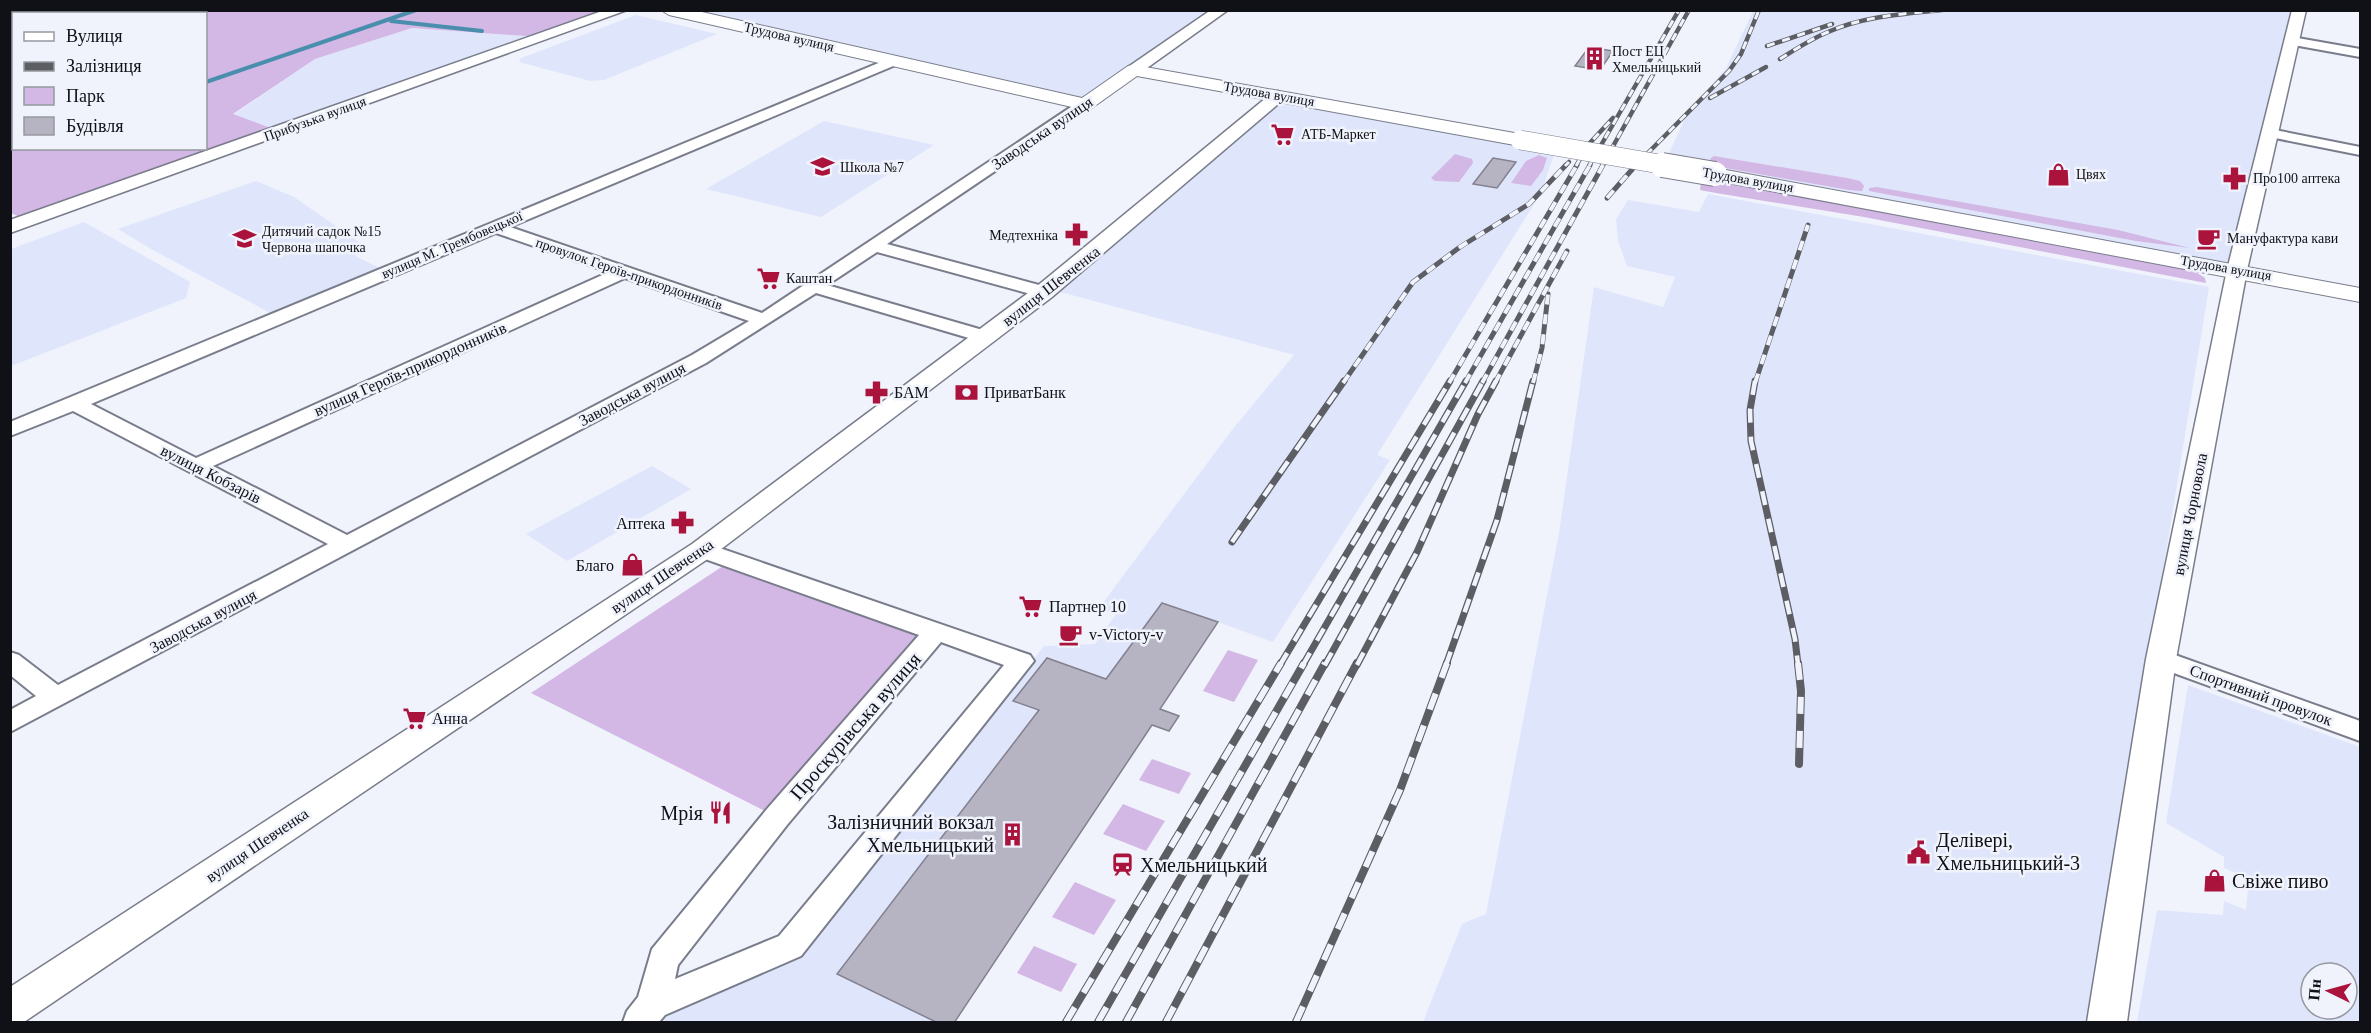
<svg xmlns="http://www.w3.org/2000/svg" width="2371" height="1033" font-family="'Times New Roman',serif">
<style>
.built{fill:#dfe6fc;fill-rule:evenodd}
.green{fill:#d3b7e4;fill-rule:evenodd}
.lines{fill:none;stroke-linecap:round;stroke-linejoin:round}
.stream{stroke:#4a8eae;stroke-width:4}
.building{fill:#b6b4c3;stroke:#83818f;stroke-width:1.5}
.minor-casing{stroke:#797d8b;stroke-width:4}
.tertiary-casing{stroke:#797d8b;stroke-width:3}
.secondary-casing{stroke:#797d8b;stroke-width:2}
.minor{fill:#fff;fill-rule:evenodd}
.tertiary{fill:#fff;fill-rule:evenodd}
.secondary{fill:#fff;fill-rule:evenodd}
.rail-far3-casing{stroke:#5c5e64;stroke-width:4.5}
.rail-far2-casing{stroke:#5c5e64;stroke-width:5}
.rail-far1-casing{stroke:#5c5e64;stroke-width:7}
.rail-casing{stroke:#5c5e64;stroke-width:8}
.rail-far3{stroke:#f0f3fc;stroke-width:3;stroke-dasharray:8;stroke-linecap:butt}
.rail-far2{stroke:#f0f3fc;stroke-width:4;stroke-dasharray:10;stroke-linecap:butt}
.rail-far1{stroke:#f0f3fc;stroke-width:4.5;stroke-dasharray:14;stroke-linecap:butt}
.rail{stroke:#f0f3fc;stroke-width:6;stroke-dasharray:17;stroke-linecap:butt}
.secondary-bridge-far1-casing{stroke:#797d8b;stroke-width:20;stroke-linecap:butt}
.secondary-bridge-casing{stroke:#797d8b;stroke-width:26;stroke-linecap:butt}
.secondary-bridge-far1{stroke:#fff;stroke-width:19}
.secondary-bridge{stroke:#fff;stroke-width:24}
.labels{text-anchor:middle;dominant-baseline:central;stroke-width:5;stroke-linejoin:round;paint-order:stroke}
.far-street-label{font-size:14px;fill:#0f1116;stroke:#f0f3fc}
.far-poi-label{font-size:14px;fill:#0f1116;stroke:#f0f3fc;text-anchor:start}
.street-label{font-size:16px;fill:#0f1116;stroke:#f0f3fc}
.poi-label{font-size:16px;fill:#0f1116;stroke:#f0f3fc;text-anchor:start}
.near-street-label{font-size:20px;fill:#0f1116;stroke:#f0f3fc}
.near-poi-label{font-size:20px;fill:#0f1116;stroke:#f0f3fc;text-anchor:start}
</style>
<rect width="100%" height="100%" fill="#f0f3fc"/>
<g class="built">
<path d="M713,10L1221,11L1085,104L697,17Z"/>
<path d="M1753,11H2293L2230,266L1664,164L1686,116L1726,68Z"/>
<path d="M636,15L717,34L604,80L590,81L519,62L521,58Z"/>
<path d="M412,28L540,37L276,130L233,115L315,59Z"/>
<path d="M1281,99L1556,149L1541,193L1377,455L1390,460L1273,642L1218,622L1160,709L1179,716L1169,731L1152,725L954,1022H653L660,1012L797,953L1044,646L1095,644L1116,614L1099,608L1232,430L1294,355L1053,290Z"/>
<path d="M824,121L934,145L821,217L706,189Z"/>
<path d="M256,181L294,197L369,249L355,256L382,269L274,315L151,249L118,229Z"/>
<path d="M1708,194L2209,287L2147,670L2095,1022H1423L1462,924L1486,914L1559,533L1594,287L1663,307L1675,277L1627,266L1618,241L1616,219L1628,200L1699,212Z"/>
<path d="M84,222L190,282L186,298L11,366V249Z"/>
<path d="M652,466L691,489L567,561L526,534Z"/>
<path d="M2188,685L2360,747V1022H2137L2157,910L2223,915L2224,901L2246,910L2249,879L2224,868V857L2166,823ZM2311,973H2347V1009H2311Z"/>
</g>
<g class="green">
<path d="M10,11H615L540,37L412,28L315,59L233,114L276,130L24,219L11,213ZM14,14H206V148H14Z"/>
<path d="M1455,154L1472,159L1473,163L1459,182L1435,181L1431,178Z"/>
<path d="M1539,155L1547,158L1543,170L1531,186L1511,183L1526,161Z"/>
<path d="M1714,156L1847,178L1860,181L1864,186L1862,191L1849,190L1725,168L1713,164L1710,159Z"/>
<path d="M1702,176L2191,269L2205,278L2206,283L1864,217L1716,193L1700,190Z"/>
<path d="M1877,187L2118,230L2190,248L2136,241L1869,191V188Z"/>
<path d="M729,562L936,631L777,817L531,693Z"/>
<path d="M1228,650L1258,660L1234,702L1203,691Z"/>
<path d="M1152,759L1191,773L1179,794L1139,780Z"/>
<path d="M1123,804L1165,821L1146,851L1103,834Z"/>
<path d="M1075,882L1116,900L1094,935L1052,917Z"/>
<path d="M1034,946L1077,964L1061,992L1017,973Z"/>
</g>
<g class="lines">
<g class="stream">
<path d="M391,21L482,31"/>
<path d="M206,82L416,10"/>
<path d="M10,145L14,144"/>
</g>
</g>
<g class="building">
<path d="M1589,47L1613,51L1600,70L1575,66Z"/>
<path d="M1493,158L1516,162L1497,188L1473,184Z"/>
<path d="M1162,603L1218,622L1160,709L1179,716L1169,731L1152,725L954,1023H938L837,974L1039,710L1013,701L1047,658L1106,679Z"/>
</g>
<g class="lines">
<defs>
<g id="minor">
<path d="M2292,37L2360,49V57L2288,44L2286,41L2288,38Z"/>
<path d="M893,57L899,61L898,64L510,227L762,313L1080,101H1090L1092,104L1090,107L887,244L1050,288L1053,292L1050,296H1038L877,252L827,285L993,333L995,337L993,341H979L816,293L706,363L10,732V710L36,696L10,675V652L19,655L58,685L328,544L73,411L10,436V422ZM496,233L609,272L196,458L91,404ZM625,278L749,321L692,355L347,535L213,466Z"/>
<path d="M2270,129L2360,147V155L2265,136L2263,133Z"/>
<path d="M702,542L1030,655L1034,661L801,956L665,1015L659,1022H623L627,1011L638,997L652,949L767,809L919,635L694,555L690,550L694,545ZM941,642L1004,665L779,936L675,979L678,965L787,825Z"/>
<path d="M2161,650L2360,721V741L2152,665L2148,659L2152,653Z"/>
</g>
<g id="tertiary">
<path d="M605,10H627L10,233V220Z"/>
<path d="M1211,10H1228L1140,73H1128L1126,70L1128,67Z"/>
<path d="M2292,10H2306L2247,270L2176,659L2127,1022H2087L2146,659L2227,270Z"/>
<path d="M1278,91L1286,96L1284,99L1052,297L712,556L24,1022H10V987L692,544L1036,287L1272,93Z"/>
</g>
<g id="secondary">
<path d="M661,10H693L1082,98L1128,66L1134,65L1520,134L1527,136L1530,140L1527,144L1520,146L1137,76L1092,108L1085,110L669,15Z"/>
<path d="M1715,168L2360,288V302L1707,179L1704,174L1707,169Z"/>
</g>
</defs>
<use href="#minor" class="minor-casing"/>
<use href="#tertiary" class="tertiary-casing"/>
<use href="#secondary" class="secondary-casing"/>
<use href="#minor" class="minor"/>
<use href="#tertiary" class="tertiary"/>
<use href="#secondary" class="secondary"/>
<defs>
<g id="rail-far3">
<path d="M1767,46L1832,24"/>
<path d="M1780,59C1796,49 1811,39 1828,32C1864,16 1904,14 1942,10"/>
<path d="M1710,98L1766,67"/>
<path d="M1565,166L1569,162"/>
<path d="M1576,166L1588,145L1613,118"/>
<path d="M1589,166L1679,10"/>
<path d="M1602,166L1689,10"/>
<path d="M1635,166L1729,71L1741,54L1759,10"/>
</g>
<g id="rail-far2">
<path d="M1607,198L1636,165"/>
<path d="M1343,383L1413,282L1460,247L1529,204L1566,165"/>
<path d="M1449,383L1577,165"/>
<path d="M1465,383L1590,165"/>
<path d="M1482,383L1603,165"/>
<path d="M1495,383L1567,251"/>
<path d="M1533,383L1542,348L1548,294"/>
<path d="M1755,383L1808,225"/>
</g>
<g id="rail-far1">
<path d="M1755,381L1750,410L1751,441L1795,639L1798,665"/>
<path d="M1232,542L1344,381"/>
<path d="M1280,665L1450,381"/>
<path d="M1303,665L1466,381"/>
<path d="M1325,665L1483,381"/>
<path d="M1357,665L1417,552L1478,414L1496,381"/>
<path d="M1446,665L1497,520L1533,381"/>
</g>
<g id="rail">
<path d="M1798,663L1801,691L1799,764"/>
<path d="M1066,1022L1281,663"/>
<path d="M1098,1022L1304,663"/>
<path d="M1126,1022L1325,663"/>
<path d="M1166,1022L1357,663"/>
<path d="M1296,1022L1400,790L1447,663"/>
</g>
</defs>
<use href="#rail-far3" class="rail-far3-casing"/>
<use href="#rail-far2" class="rail-far2-casing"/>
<use href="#rail-far1" class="rail-far1-casing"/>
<use href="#rail" class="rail-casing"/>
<use href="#rail-far3" class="rail-far3"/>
<use href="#rail-far2" class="rail-far2"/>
<use href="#rail-far1" class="rail-far1"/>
<use href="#rail" class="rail"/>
<defs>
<path id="secondary-bridge-far1" d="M1520,140L1671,166"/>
<path id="secondary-bridge" d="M1662,165L1715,174"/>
</defs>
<use href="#secondary-bridge-far1" class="secondary-bridge-far1-casing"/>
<use href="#secondary-bridge" class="secondary-bridge-casing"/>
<use href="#secondary-bridge-far1" class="secondary-bridge-far1"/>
<use href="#secondary-bridge" class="secondary-bridge"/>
</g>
<defs>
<symbol id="building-bare" viewBox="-9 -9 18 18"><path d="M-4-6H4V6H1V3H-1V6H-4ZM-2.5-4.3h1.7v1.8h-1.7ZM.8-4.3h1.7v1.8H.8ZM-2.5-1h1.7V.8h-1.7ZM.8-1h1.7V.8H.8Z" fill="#aa143c" stroke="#f0f3fc" stroke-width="2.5" paint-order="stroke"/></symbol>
<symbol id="supermarket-bare" viewBox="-9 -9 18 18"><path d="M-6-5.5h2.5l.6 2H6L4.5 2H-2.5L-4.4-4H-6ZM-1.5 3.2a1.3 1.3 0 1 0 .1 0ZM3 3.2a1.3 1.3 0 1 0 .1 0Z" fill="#aa143c" stroke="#f0f3fc" stroke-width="2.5" paint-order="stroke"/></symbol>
<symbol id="school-bare" viewBox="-9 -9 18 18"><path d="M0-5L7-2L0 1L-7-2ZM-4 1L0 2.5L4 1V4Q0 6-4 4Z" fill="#aa143c" stroke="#f0f3fc" stroke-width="2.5" paint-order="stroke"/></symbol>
<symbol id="shop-bare" viewBox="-9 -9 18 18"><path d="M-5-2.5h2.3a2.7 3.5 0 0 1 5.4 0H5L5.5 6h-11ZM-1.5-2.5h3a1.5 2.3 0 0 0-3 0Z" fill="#aa143c" stroke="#f0f3fc" stroke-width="2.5" paint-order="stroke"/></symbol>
<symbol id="pharmacy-bare" viewBox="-9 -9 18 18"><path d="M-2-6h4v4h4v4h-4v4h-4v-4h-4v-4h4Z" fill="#aa143c" stroke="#f0f3fc" stroke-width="2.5" paint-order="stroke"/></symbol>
<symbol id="cafe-bare" viewBox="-9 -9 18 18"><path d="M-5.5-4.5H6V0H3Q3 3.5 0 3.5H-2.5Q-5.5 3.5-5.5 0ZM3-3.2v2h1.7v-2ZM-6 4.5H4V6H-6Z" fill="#aa143c" stroke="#f0f3fc" stroke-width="2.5" paint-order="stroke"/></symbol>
<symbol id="bank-bare" viewBox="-9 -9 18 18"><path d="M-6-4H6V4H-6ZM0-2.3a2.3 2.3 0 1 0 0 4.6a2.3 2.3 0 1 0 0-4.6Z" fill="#aa143c" stroke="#f0f3fc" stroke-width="2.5" paint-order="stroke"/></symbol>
<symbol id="restaurant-bare" viewBox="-9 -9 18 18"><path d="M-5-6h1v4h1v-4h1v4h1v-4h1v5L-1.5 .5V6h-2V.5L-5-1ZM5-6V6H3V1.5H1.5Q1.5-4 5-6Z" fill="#aa143c" stroke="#f0f3fc" stroke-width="2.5" paint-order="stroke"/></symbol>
<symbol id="civic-bare" viewBox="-9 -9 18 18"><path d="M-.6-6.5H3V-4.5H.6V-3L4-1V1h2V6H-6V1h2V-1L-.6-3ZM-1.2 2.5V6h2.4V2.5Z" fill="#aa143c" stroke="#f0f3fc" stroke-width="2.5" paint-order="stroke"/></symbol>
<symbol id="station-bare" viewBox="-9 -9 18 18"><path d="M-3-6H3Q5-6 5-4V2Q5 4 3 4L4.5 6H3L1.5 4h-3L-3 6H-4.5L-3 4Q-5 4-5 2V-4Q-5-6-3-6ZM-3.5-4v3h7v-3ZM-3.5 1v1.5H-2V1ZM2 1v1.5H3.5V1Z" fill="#aa143c" stroke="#f0f3fc" stroke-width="2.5" paint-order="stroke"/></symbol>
</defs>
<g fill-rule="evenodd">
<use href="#building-bare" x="1578" y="42" width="33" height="33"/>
<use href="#supermarket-bare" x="1266" y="118" width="33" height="33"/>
<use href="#school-bare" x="806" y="150" width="33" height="33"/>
<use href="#shop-bare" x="2042" y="158" width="33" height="33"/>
<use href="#pharmacy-bare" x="2218" y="162" width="33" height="33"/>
<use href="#pharmacy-bare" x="1060" y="218" width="33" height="33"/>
<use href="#cafe-bare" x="2192" y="222" width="33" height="33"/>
<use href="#school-bare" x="228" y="222" width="33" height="33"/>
<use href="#supermarket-bare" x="752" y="262" width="33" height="33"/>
<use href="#pharmacy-bare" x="860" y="376" width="33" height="33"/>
<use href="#bank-bare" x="950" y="376" width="33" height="33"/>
<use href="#pharmacy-bare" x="666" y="506" width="33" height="33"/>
<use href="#shop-bare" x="616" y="548" width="33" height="33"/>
<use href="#supermarket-bare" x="1014" y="590" width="33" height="33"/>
<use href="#cafe-bare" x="1054" y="618" width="33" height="33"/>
<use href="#supermarket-bare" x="398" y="702" width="33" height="33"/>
<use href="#restaurant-bare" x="704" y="796" width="33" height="33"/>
<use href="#building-bare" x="996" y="818" width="33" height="33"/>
<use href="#civic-bare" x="1902" y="836" width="33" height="33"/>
<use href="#station-bare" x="1106" y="848" width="33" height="33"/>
<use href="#shop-bare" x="2198" y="864" width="33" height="33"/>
</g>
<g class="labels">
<g class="far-street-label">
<text transform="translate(789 37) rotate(13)">Трудова вулиця</text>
<text transform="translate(1269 94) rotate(10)">Трудова вулиця</text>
<text transform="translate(315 119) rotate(-20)">Прибузька вулиця</text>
<text transform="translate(1748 180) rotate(10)">Трудова вулиця</text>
<text transform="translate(452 245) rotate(-23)">вулиця М. Трембовецької</text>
<text transform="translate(2226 268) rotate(10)">Трудова вулиця</text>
<text transform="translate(629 274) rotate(19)">провулок Героїв-прикордонників</text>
</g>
<g class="far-poi-label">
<text x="1612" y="51">Пост ЕЦ<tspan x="1612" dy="16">Хмельницький</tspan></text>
<text x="1301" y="134">АТБ-Маркет</text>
<text x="840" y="167">Школа №7</text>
<text x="2076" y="174">Цвях</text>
<text x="2253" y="178">Про100 аптека</text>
<text x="262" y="231">Дитячий садок №15<tspan x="262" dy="16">Червона шапочка</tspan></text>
<text x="1058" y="235" text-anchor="end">Медтехніка</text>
<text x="2227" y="238">Мануфактура кави</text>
<text x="786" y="278">Каштан</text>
</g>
<g class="street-label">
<text transform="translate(1042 133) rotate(-34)">Заводська вулиця</text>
<text transform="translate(1051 286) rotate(-38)">вулиця Шевченка</text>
<text transform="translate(410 369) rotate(-24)">вулиця Героїв-прикордонників</text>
<text transform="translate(632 394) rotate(-28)">Заводська вулиця</text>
<text transform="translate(211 474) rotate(27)">вулиця Кобзарів</text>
<text transform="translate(2190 514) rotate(-79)">вулиця Чорновола</text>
<text transform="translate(662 576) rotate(-34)">вулиця Шевченка</text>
<text transform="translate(203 621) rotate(-28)">Заводська вулиця</text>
<text transform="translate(2261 695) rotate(20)">Спортивний провулок</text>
<text transform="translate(257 845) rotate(-34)">вулиця Шевченка</text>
</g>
<g class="poi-label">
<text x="894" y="392">БАМ</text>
<text x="984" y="392">ПриватБанк</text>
<text x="665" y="523" text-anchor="end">Аптека</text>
<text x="614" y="565" text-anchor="end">Благо</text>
<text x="1049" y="606">Партнер 10</text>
<text x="1089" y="634">v-Victory-v</text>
<text x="432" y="718">Анна</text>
</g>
<g class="near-street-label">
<text transform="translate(855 726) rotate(-49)">Проскурівська вулиця</text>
</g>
<g class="near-poi-label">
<text x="703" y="813" text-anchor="end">Мрія</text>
<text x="994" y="822" text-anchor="end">Залізничний вокзал<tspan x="994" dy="23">Хмельницький</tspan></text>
<text x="1936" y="840">Делівері,<tspan x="1936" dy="23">Хмельницький-3</tspan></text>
<text x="1140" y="865">Хмельницький</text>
<text x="2232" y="881">Свіже пиво</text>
</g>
</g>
<rect width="2371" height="1033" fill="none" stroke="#0f1116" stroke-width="24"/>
<rect x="12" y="12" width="195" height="138" fill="#f0f3fc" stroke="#9699a0" stroke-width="1.5"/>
<rect x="24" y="32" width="30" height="9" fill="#ffffff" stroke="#9699a0" stroke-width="1.5"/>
<text x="66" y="42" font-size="18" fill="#0f1116">Вулиця</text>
<rect x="24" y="62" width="30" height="9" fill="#5c5e64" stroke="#9699a0" stroke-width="1.5"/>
<text x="66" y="72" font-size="18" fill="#0f1116">Залізниця</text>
<rect x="24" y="87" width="30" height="18" fill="#d3b7e4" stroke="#9699a0" stroke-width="1.5"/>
<text x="66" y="102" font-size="18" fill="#0f1116">Парк</text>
<rect x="24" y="117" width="30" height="18" fill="#b6b4c3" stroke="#9699a0" stroke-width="1.5"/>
<text x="66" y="132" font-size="18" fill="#0f1116">Будівля</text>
<g transform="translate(2329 991) rotate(275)"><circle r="28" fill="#f0f3fc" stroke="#9699a0" stroke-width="1.5"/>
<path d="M0-4.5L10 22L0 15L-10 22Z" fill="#aa143c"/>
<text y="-9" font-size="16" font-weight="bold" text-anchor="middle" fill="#0f1116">Пн</text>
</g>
</svg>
